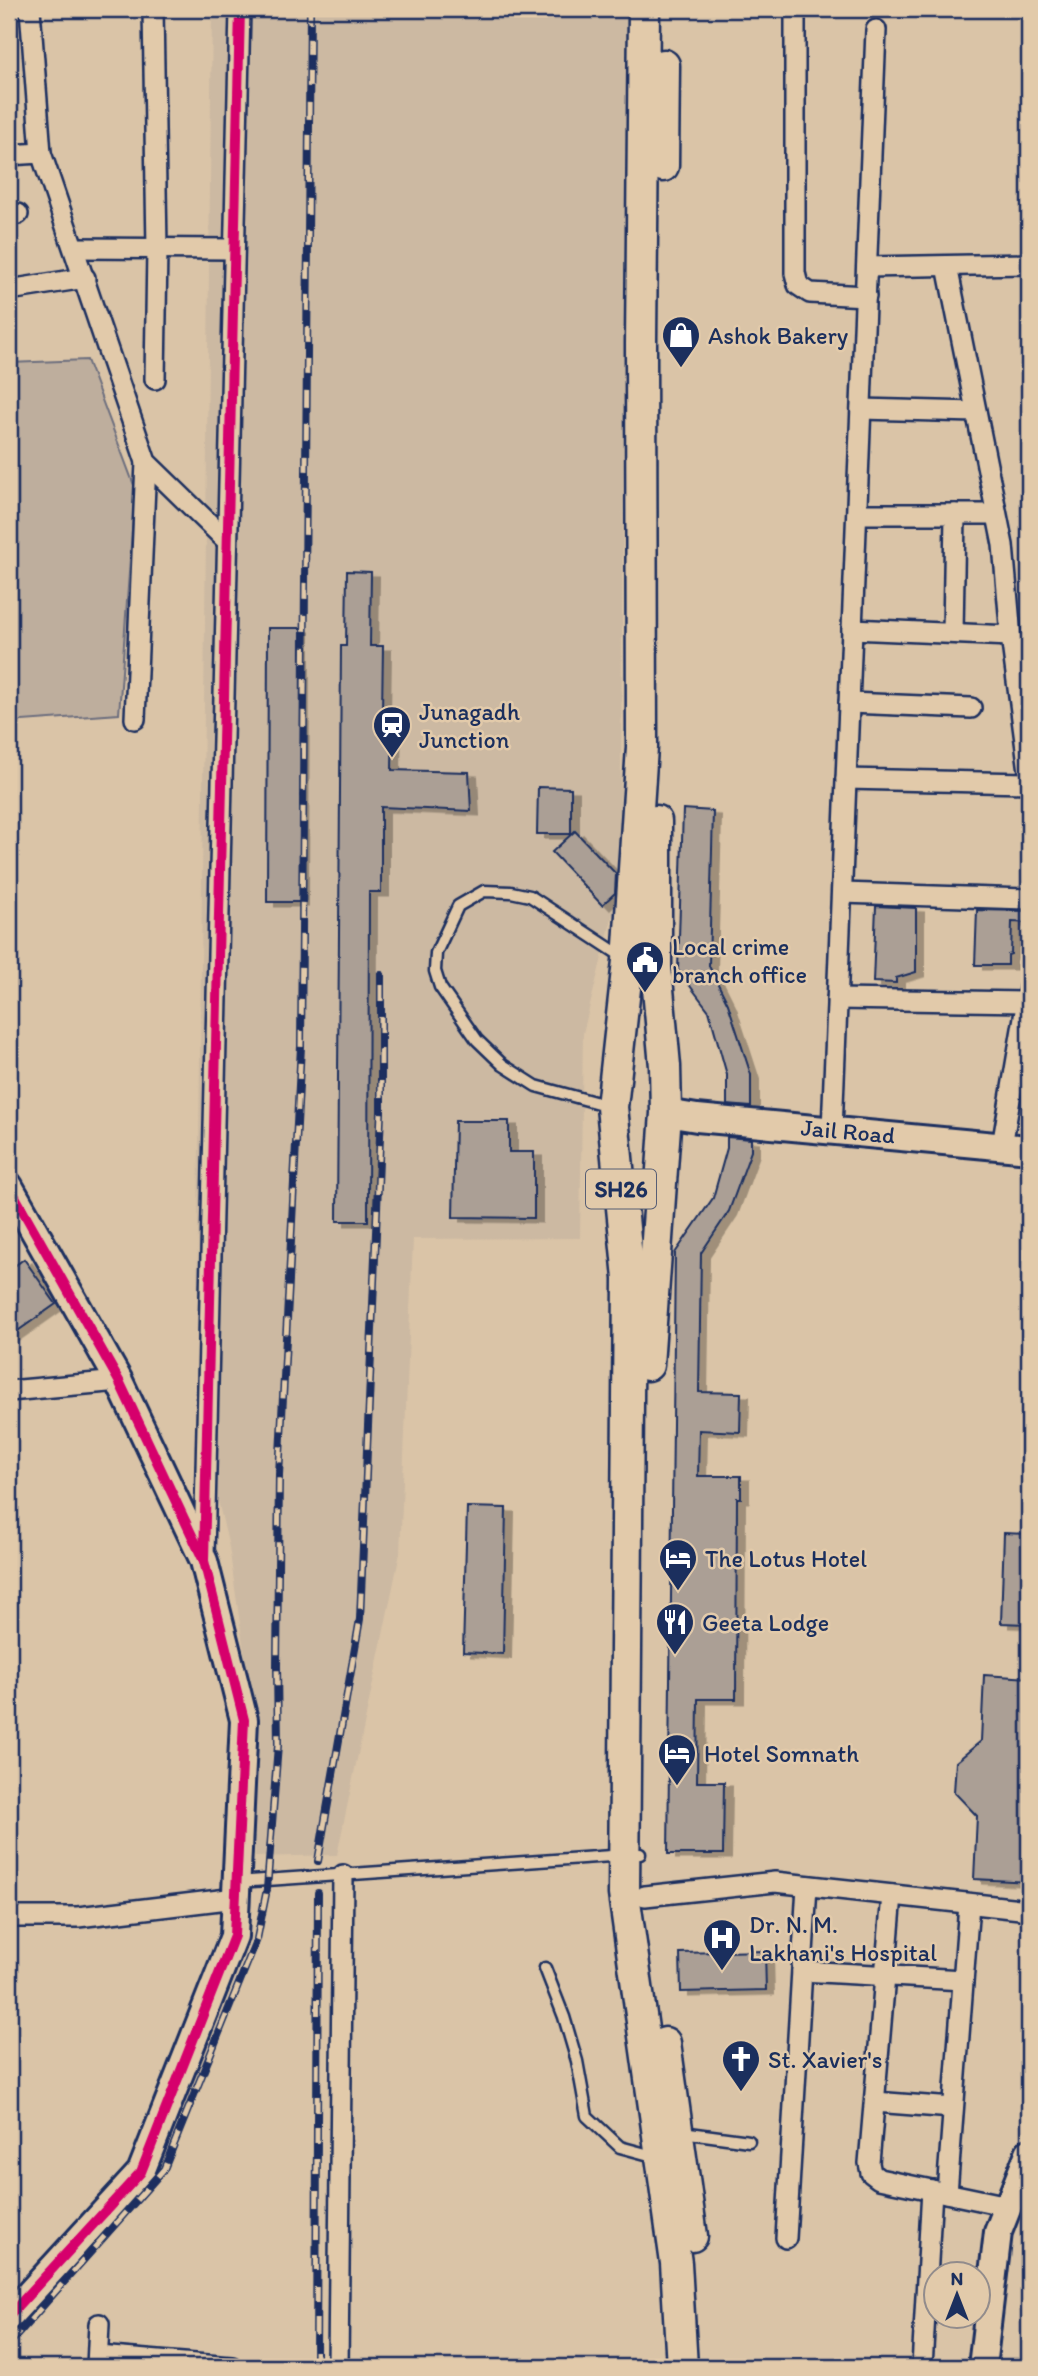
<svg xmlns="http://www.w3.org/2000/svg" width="1038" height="2376" font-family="Itim,sans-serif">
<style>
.built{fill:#ccb9a2}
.green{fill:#beae9d;stroke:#6c6e7e;stroke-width:2}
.building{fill:#ab9f95;stroke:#1b2f5e;stroke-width:2;filter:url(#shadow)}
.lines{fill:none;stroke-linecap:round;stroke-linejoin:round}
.lane-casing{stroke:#1b2f5e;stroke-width:15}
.street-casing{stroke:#1b2f5e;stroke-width:24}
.secondary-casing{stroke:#1b2f5e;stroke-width:32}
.primary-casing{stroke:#1b2f5e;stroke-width:35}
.lane{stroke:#e2caaa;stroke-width:10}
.street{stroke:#e2caaa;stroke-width:19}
.secondary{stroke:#e2caaa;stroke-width:26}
.primary{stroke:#e2caaa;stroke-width:30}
.rail-casing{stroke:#1b2f5e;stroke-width:8}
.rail{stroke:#e2caaa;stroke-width:5;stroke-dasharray:16;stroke-linecap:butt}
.cycleway-casing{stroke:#e2caaa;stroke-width:15}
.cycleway{stroke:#d6006c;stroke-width:10}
.labels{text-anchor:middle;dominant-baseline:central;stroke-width:5;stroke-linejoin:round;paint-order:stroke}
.shield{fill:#e2caaa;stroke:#575e75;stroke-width:2}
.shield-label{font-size:23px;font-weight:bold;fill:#1b2f5e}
.poi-label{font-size:24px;fill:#1b2f5e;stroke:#e2caaa;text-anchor:start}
.street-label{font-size:24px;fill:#1b2f5e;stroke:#e2caaa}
</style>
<defs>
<filter id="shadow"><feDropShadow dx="8" dy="4.5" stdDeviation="0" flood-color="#0004"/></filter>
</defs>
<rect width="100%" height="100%" fill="#dac4a7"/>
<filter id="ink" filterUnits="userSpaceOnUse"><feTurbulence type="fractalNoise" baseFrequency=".0143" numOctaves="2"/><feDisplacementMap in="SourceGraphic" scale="14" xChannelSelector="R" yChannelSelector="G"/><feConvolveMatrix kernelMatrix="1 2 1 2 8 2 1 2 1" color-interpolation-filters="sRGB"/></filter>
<g filter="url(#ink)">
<path class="built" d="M212,9H627L620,886L583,1033L580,1238L413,1239L400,1553L337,1855L255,1857L252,1707L229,1547L196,1408Z"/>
<path class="green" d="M87,360L135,488L119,714L9,722V363Z"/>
<g class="building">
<path d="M347,571L371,572L370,646H383L382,713H393L392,770L469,772L471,811L381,807V892H369L368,1221H337L341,646H346Z"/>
<path d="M268,628H301L300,902H267Z"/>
<path d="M538,787L571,788V834H537Z"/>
<path d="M683,809L713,811L709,966L728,1004L751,1075V1107L727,1105V1075L709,1011L678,970Z"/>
<path d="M575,831L616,874L615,893L602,905L552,852Z"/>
<path d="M876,906L916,908V972L896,978V983L873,982Z"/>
<path d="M977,910L1029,911V923L1012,922L1011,954L1008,955V965H975Z"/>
<path d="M455,1121H509V1152H534V1218L453,1217Z"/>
<path d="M727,1137L751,1139V1151L729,1211L701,1253L699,1392L741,1393L740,1432L699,1430L698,1476H741V1498H737L736,1699H698L697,1782H724L723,1854H668L675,1253L713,1198L727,1148Z"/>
<path d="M24,1259L56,1304L9,1337V1270Z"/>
<path d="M467,1507L506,1508L503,1654L463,1652Z"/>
<path d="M1004,1533L1029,1534V1624L1001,1623Z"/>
<path d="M984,1675L1029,1678V1882L974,1879L977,1816L954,1792L956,1762L981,1741Z"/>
<path d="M765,1951L766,1990L681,1992L680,1953Z"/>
</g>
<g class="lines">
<defs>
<g id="lane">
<path d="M609,1106L536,1086L503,1065L477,1040L440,987L435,971L436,953L458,906L484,891L511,892L530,896L623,957"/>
<path d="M237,1882L640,1854"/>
<path d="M545,1968L564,2017L577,2061L587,2116L620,2147L657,2157"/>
<path d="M682,2132L749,2141"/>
</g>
<g id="street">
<path d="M30,9L41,153L146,462L226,540"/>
<path d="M153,9L157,249L155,379"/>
<path d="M795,9V273L798,285L810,293L866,296"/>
<path d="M9,155L41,153"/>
<path d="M9,215L18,214"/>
<path d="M75,248L234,249"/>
<path d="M947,266L1003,545L1011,636L1029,771"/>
<path d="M867,267L1029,264"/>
<path d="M9,290L85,278"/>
<path d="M861,409L976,412"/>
<path d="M857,514H996"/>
<path d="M852,629L1011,636"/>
<path d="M953,633L955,514"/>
<path d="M849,703L971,708"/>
<path d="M135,719L146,462"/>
<path d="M846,779L1029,783"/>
<path d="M842,893L1029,899"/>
<path d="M837,999L1027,1002"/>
<path d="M832,1130L876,30"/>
<path d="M1002,1146L1029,988"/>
<path d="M9,1391L119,1381"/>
<path d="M204,1556L240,9"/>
<path d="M892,1895L869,2163L871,2173L879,2179L1008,2206"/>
<path d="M645,1896L775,1882L1029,1910"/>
<path d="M9,1917H78L236,1898"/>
<path d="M802,1971L963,1980"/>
<path d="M875,2102L953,2108"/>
<path d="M947,2193L969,1904"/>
<path d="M786,2238L807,1886"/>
<path d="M98,2356L232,2367"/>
<path d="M97,2366L99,2324"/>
<path d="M338,2367L343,1875"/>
<path d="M922,2367L932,2190"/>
</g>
<g id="secondary">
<path d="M666,1113L697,1118L1029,1149"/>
<path d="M9,1186L119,1381L204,1561L244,1720L234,1936L141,2172L9,2316"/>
<path d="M982,2367L998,2232L1029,2153"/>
</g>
<g id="primary">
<path d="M644,9L641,344L642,747L628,961L612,1107L629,1278L624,1894L676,2263L682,2367"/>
<path d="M663,166L664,65"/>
<path d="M648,1365L666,1113L665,1066L656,967V821"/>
<path d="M665,2043L692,2236"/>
</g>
</defs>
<use href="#lane" class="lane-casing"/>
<use href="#street" class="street-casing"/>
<use href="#secondary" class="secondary-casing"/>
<use href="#primary" class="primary-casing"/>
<use href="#lane" class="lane"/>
<use href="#street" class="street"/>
<use href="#secondary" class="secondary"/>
<use href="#primary" class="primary"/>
<defs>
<g id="rail">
<path d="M318,1861L360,1619L381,1112V975"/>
<path d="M9,2344L164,2169L257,1939L267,1889L278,1745L277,1666L279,1475L301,1046L310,9"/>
<path d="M316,2367L318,1893"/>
</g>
</defs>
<use href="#rail" class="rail-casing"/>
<use href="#rail" class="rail"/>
<defs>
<g id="cycleway">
<path d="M9,1186L119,1381L204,1561L244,1720L234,1936L141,2172L9,2316"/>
<path d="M204,1561L240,9"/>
</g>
</defs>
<use href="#cycleway" class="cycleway-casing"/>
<use href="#cycleway" class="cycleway"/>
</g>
</g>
<defs>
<symbol id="shop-pin" viewBox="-11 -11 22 30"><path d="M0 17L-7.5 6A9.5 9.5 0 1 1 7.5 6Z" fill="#1b2f5e" stroke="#e2caaa"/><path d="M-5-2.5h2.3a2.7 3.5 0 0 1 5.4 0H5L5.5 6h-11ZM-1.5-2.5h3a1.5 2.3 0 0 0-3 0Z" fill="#fff"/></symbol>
<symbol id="station-pin" viewBox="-11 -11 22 30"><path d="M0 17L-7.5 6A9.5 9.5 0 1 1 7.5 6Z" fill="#1b2f5e" stroke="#e2caaa"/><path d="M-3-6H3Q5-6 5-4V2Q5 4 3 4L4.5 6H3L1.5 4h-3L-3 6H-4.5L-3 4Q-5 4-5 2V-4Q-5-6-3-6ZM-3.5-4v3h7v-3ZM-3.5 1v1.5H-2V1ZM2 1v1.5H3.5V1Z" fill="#fff"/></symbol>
<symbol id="civic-pin" viewBox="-11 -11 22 30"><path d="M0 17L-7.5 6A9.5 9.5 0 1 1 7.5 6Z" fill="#1b2f5e" stroke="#e2caaa"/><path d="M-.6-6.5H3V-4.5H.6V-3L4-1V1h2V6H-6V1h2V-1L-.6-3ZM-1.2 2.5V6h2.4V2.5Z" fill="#fff"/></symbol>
<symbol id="hotel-pin" viewBox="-11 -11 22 30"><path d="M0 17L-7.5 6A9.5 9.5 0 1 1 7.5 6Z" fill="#1b2f5e" stroke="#e2caaa"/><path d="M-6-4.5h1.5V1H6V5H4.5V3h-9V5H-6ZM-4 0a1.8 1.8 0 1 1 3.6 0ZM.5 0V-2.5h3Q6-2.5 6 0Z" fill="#fff"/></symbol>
<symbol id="restaurant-pin" viewBox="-11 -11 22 30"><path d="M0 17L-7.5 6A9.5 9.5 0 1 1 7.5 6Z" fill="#1b2f5e" stroke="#e2caaa"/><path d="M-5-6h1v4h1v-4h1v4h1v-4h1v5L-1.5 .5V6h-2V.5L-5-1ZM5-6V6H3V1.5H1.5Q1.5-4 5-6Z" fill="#fff"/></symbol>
<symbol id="hospital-pin" viewBox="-11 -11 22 30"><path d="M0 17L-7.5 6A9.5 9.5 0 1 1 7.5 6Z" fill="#1b2f5e" stroke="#e2caaa"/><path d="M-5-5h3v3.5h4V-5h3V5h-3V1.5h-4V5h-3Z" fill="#fff"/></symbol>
<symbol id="church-pin" viewBox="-11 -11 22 30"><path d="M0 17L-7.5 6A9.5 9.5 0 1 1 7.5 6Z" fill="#1b2f5e" stroke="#e2caaa"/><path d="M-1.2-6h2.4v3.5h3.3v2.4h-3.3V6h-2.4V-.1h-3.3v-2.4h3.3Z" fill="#fff"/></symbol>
</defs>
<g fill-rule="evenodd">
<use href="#shop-pin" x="659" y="313" width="44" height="60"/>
<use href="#station-pin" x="370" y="703" width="44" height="60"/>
<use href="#civic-pin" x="623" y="938" width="44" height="60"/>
<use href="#hotel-pin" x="656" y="1536" width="44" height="60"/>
<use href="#restaurant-pin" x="653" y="1600" width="44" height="60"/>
<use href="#hotel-pin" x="655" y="1731" width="44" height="60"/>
<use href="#hospital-pin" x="700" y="1916" width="44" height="60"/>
<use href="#church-pin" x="719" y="2037" width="44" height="60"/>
</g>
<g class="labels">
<rect class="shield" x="586" y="1169.5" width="70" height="39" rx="5"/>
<g class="shield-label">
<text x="621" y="1189">SH26</text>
</g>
<g class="poi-label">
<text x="708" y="335">Ashok Bakery</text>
<text x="419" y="711">Junagadh<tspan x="419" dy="28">Junction</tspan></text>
<text x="672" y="946">Local crime<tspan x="672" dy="28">branch office</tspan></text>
<text x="705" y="1558">The Lotus Hotel</text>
<text x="702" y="1622">Geeta Lodge</text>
<text x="704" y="1753">Hotel Somnath</text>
<text x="749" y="1924">Dr. N. M.<tspan x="749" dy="28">Lakhani's Hospital</tspan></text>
<text x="768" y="2059">St. Xavier's</text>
</g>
<g class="street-label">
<text transform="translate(848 1131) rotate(5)">Jail Road</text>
</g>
</g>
<rect width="1038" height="2376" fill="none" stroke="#e2caaa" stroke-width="35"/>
<rect x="18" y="18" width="1003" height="2341" fill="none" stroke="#1b2f5e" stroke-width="2.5" filter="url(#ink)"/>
<g transform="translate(957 2295)"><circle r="33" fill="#e2caaa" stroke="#928c8c" stroke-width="2"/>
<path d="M0-5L12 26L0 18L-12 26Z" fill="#1b2f5e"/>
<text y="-10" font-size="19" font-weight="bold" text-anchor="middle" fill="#1b2f5e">N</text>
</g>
</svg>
